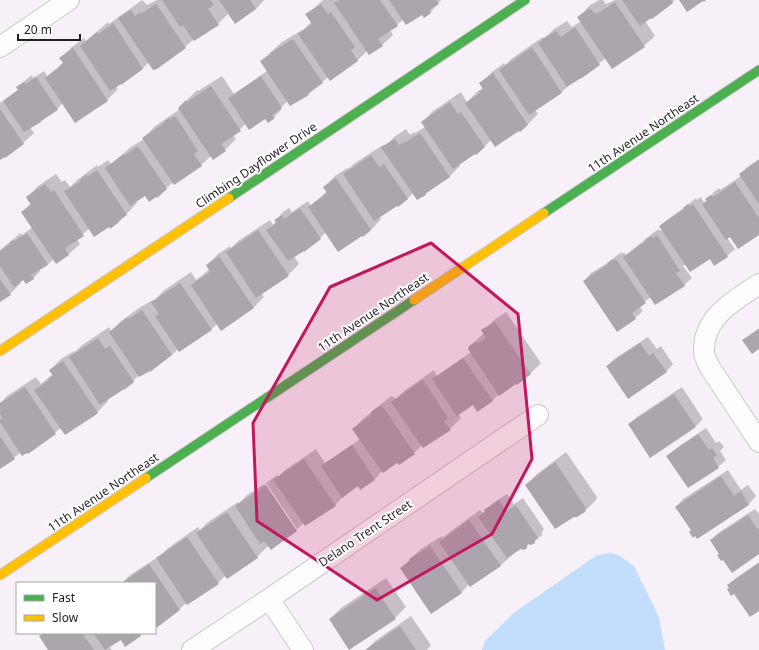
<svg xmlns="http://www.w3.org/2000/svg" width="759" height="650" font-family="'Noto Sans',sans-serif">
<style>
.water{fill:#c2defc}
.shadow{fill:#0003}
.building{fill:#aca5ad}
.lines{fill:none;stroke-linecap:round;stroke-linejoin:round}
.street-casing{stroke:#cec7cf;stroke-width:22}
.fast-casing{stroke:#cec7cf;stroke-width:11}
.slow-casing{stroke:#cec7cf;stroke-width:11}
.street{stroke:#fefdfe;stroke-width:20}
.fast{stroke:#4caf50;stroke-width:9}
.slow{stroke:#ffc107;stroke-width:9}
.marked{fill:#c2185b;fill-opacity:0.2;stroke:#c2185b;stroke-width:3;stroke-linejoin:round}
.labels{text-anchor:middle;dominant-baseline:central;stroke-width:4;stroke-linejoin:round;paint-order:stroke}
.street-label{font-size:12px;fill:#241d26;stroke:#fff}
</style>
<rect width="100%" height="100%" fill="#f7f0f8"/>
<path class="water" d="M610,553L618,555L634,566L659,617L665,650H482L485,641L515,612L597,555Z"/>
<g class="shadow">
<path d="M142,0L147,5L157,0H264L256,9L235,22L229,13L218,24L194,39L185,47L149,62L143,68L116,86L118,89L107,100L75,122L63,103L57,109L30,127L34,133L23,143L0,159V103L19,89L17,87L32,75L33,78L44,71L47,76L64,62L61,58L72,47L84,38L86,41L108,22L109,24Z"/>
<path d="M323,0H337L338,1L339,0H441L431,12L422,13L403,20L390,30L393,35L382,45L367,51L358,60L330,80L328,77L308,95L288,101L280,108L281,110L274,117L266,118L246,124L233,135L236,139L225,150L211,156L201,165L173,182L157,197L145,195L136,201L137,203L119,222L109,225L90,228L77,239L80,244L69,254L56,263L54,259L48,264L39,269L40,271L33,279H24L20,282L21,283L10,294L0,301V250L17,236L21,233L22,235L33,227L22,212L31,203L27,197L38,186L56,174L62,182L65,180L70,187L76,181L97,165L98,167L108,160L111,164L131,147L144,139V138L154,127L180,109L179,108L197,90L198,91L222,76L234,94L267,71L261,61L282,42L304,29L311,22L307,15Z"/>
<path d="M599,0H603L606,4L615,0H675L652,18L645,21L655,36L644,46L606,58L582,77L571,83L562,92L535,110L538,114L527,125L519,130L491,140L480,151L459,164L460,166L449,177L425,194L417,199L413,193L407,199L380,217L381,219L371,230L326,232L320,238L294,256L299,264L288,275L261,293L264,297L253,308L218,323L211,330L178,349L172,355L139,375L128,386L107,399L108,401L94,416L61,428L28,453L21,452L14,458L0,468V403L7,396L36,377L41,384L53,374L50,370L61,359L74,351L75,352L81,346L109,327L111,331L121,321L139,308L153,300L154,301L163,291L191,272L196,280L210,269L207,265L218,254L230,246L231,248L238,241L270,220L273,225L283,212L289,208L292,212L308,201L311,206L327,191L324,187L335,176L347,168L348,169L355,163L383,145L384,147L394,137L406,129L410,135L414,132L415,133L425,127L422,122L433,111L461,92L467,102L477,92L484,87L481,83L492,72L504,63L505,65L511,59L543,37L544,39L554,29L567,21L572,27L581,21L579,17L589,6Z"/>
<path d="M759,159V234L730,236L727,238L735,249L727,256L714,264L710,258L686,264L683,266L692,278L684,285L651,297L639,306L643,311L635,318L584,281L591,273L609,262L621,252L622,254L624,252L626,255L653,233L659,229L660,231L663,229L660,226L668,219L685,207L696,198L697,200L701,197L704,203L714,192L719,188L720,190L741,176L740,174L747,167Z"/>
<path d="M506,312L541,363L530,374L499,394L492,401L473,404L458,414L461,418L450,429L422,445L414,453L382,471L375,479L361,488L359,485L346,494L335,505L305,525L304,523L297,529L266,483L277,475L278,477L285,470L316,449L325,463L360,439L353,429L364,418L391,396L394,397L396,399L404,391L434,370L437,376L471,352L470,346L484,333L483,331L494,320Z"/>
<path d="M759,328V348L744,340Z"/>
<path d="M648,337L657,349L661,346L673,364L666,372L607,367L614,359Z"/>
<path d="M682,387L703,419L696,426L651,456L629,424L637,417Z"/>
<path d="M706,428L716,443L719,441L724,447L720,451L726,460L718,467L668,456L675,449Z"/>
<path d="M566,452L597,497L596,500L585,511L573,516L526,485L537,474Z"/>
<path d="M728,470L741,490L748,485L756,496L749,504L698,538L676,507L683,499Z"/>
<path d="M264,484L295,529H297L285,538L269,545L257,557L228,578L226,575L218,583L187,602L180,609L155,627V583H122L130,575L161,555L168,548L198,527L200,530L208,522L238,502L239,503L247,495Z"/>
<path d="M507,494L514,504L523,498L544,529L542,532V535L534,542L530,543L526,547L520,548L500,566L469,584L462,592L431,612L401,568L421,549L442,536L443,538L451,531L480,510L483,513L493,503Z"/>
<path d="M755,509L759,514V553L720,554L711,540L718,533Z"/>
<path d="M759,562V610L728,585L736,578Z"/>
<path d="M386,578L406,607L395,618L330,619L341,608Z"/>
<path d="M411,616L431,645L427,650H366L375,641Z"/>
<path d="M44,633H143L140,636L121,638L109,647L112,650H49L40,636Z"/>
</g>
<g class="building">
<path d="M162,0H210L214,5L208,9L219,25L194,41L183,25L180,27Z"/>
<path d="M219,0H250L256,9L235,24Z"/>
<path d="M339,0H380L398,26L378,39L383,46L369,55L334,3Z"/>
<path d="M389,0H436L439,4L429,10L431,13L424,18L422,15L406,25Z"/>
<path d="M622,0H671L673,3L652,19L651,18L640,26Z"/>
<path d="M679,0H706L704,2L703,1L687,12Z"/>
<path d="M615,2L645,47L612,69L577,17L590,8L595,14L600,12Z"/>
<path d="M156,4L186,48L157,69L153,70L118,18L131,10L135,16L140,12L141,14Z"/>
<path d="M321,4L328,14L331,12L355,47L351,50L358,61L330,81L298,34L312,24L305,14Z"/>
<path d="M113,23L143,69L121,85V84L110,91L80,46L97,32L98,34Z"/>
<path d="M575,27L600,65L582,78H581L567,87L538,43L543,40L542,39L556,31L561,37Z"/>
<path d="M293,39L323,83L307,94L309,95L290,106L260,61L271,54L270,53Z"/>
<path d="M532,47L562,93L529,115L499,70Z"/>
<path d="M73,48L108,101L75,123L45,78L59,68V67L63,63L59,58Z"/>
<path d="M493,73L528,125L520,132L519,131L495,147L465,103L480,93L479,91L483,89L479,83Z"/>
<path d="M261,76L282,108L272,115L275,118L268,123L265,119L249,130L228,98Z"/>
<path d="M36,77L58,110L41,121V122L24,132L3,101L18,90L16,87L24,82L26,84Z"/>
<path d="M211,86L241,131L221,144L226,151L213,160L178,108L186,100L187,102Z"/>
<path d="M450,102L458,114L461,112L485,147L476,155L475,154L453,169L421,122Z"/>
<path d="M0,109L24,144L5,158V157L0,160Z"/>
<path d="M175,116L198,151L194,154L202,166L174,185L142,138L164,123V122L169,118L170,119Z"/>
<path d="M420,133L450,177L425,194L426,195L417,200L381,147L395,139L399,145L403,142L404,143Z"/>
<path d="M138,146L167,189L157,198L156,197L149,202L145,196L130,206L105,168L124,154L125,155Z"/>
<path d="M371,155L379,167L384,164L408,199L398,207L397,206L374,221L343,174Z"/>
<path d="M759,160V204L739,174Z"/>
<path d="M97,170L127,215L118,221L119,222L110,229L109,227L94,237L64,191L81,181L80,180L86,175L87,177Z"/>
<path d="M336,178L371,230L363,237L362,236L338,252L308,207L327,193L323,187Z"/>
<path d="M735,182L759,218V235L738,249L730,237L726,240L702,204L707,201L705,199L711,195L713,197Z"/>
<path d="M45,184L51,192L54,190L84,236L65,248L69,255L56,264L21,212L31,205L26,197Z"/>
<path d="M688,204L690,206L693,204L728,257L714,266L710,259L690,272L659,226L684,209L683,208Z"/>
<path d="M300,208L321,239L304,252V251L288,261L266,230L277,223L274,220L282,215L284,219Z"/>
<path d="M258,230L289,276L256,298L226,252Z"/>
<path d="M27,233L48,265L31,275L34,279L26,284L23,280L14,287L0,266V251L10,244L9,243L13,240L14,241Z"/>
<path d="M657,235L680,271L676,273L685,286L655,305L623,257L646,241L645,240L651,236L653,238Z"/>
<path d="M219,256L254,308L221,331L191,285L210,272L206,265Z"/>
<path d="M613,259L614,260L616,259L646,303L632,313L636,319L617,332L583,281L608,264L607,263Z"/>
<path d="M0,279L11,295L0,302Z"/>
<path d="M180,283L212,330L179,352L155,316L159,314L151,302Z"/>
<path d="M142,310L172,355L150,372V371L139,377L109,332L127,318L128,319Z"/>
<path d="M495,322L531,374L517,385L516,384L499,396L468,349L469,346L475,342L478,343L486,338L481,330Z"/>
<path d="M759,329V349L752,354L742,340Z"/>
<path d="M98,338L105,349L110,346L134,382L124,390V389L100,405L69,357Z"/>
<path d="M640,343L649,356L653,353L667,372L628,399L606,366Z"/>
<path d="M463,358L493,401L477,412L473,405L457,416L432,379Z"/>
<path d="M63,361L98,413L94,416L65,435L34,390L49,380L48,379L53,376L49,370Z"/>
<path d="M423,380L448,418L444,421L451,430L423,448L391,402Z"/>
<path d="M25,387L56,434L28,454L27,453L22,456L0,422V420L2,418L0,414V403Z"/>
<path d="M674,394L696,427L650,458L628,424Z"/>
<path d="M379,406L383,407L415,454L399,465L397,463L383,473L352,429L371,415V412Z"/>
<path d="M698,434L709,450L712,448L717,455L713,458L719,468L688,488L666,456Z"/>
<path d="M0,436L15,459L0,469Z"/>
<path d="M352,445L375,480L360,490L358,486L342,498L321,466Z"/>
<path d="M304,459L336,506L305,526L273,480Z"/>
<path d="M555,462L586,508L585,512L577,517H574L555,529L525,485Z"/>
<path d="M721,476L734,496L741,491L749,505L697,539L695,536L693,538L689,532L691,530L675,507Z"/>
<path d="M266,485L297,531L271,550L264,541L260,544L235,506Z"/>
<path d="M499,500L506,511L516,505L538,538L535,540V543L531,545L528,544L527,545V548L524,550L521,549L507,558L478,517L485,512L484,510Z"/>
<path d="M227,512L258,558L227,579L196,533Z"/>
<path d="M748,515L757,529L759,528V554L732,573L723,560L721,561L717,555L719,554L710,540Z"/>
<path d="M469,520L501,566L470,587L439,542Z"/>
<path d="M187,537L219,584L187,605L156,558Z"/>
<path d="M430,546L462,593L431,614L400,568L410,561L409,559Z"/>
<path d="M759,563V611L750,617L734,594L731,596L727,589L729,588L727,585Z"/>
<path d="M149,564L180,610L155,629V583H122Z"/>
<path d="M375,588L396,619L349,650L329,619Z"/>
<path d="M400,626L416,650H365Z"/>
<path d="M44,633H82L94,650H48L39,636Z"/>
<path d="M93,633H139L141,636L125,647L121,640L105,650Z"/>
</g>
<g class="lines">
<defs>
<g id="street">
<path d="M0,47L69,0"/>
<path d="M759,284C734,301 703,317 704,351C704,356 707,362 709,366L759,442"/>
<path d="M269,599L303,650"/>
<path d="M192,650L269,599L538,415"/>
</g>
<g id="fast">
<path d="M229,198L525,0"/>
<path d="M544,213L759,70"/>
<path d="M146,478L414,300"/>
</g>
<g id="slow">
<path d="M414,300L544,213"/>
<path d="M0,351L229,198"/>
<path d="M0,575L146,478"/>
</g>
</defs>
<use href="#street" class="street-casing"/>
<use href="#fast" class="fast-casing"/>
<use href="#slow" class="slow-casing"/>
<use href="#street" class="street"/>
<use href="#fast" class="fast"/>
<use href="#slow" class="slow"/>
</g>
<path class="marked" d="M431,243L518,314L532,459L492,534L377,600L257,521L253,423L330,287Z"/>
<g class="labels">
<g class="street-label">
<text transform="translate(643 133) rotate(-34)">11th Avenue Northeast</text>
<text transform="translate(256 165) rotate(-34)">Climbing Dayflower Drive</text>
<text transform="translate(373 312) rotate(-34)">11th Avenue Northeast</text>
<text transform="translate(103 492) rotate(-34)">11th Avenue Northeast</text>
<text transform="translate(365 533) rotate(-34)">Delano Trent Street</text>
</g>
</g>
<rect x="16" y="582" width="140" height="52" fill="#ffffff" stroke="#a7a5a8"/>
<rect x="24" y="595" width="20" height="6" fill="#4caf50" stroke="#a7a5a8"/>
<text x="52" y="602" font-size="12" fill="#241d26">Fast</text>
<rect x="24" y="615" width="20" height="6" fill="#ffc107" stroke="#a7a5a8"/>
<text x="52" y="622" font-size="12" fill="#241d26">Slow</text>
<path d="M18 34v6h62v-6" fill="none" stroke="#241d26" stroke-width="2"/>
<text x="24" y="34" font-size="12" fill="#241d26" stroke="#ffffff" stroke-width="3" paint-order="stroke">20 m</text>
</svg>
